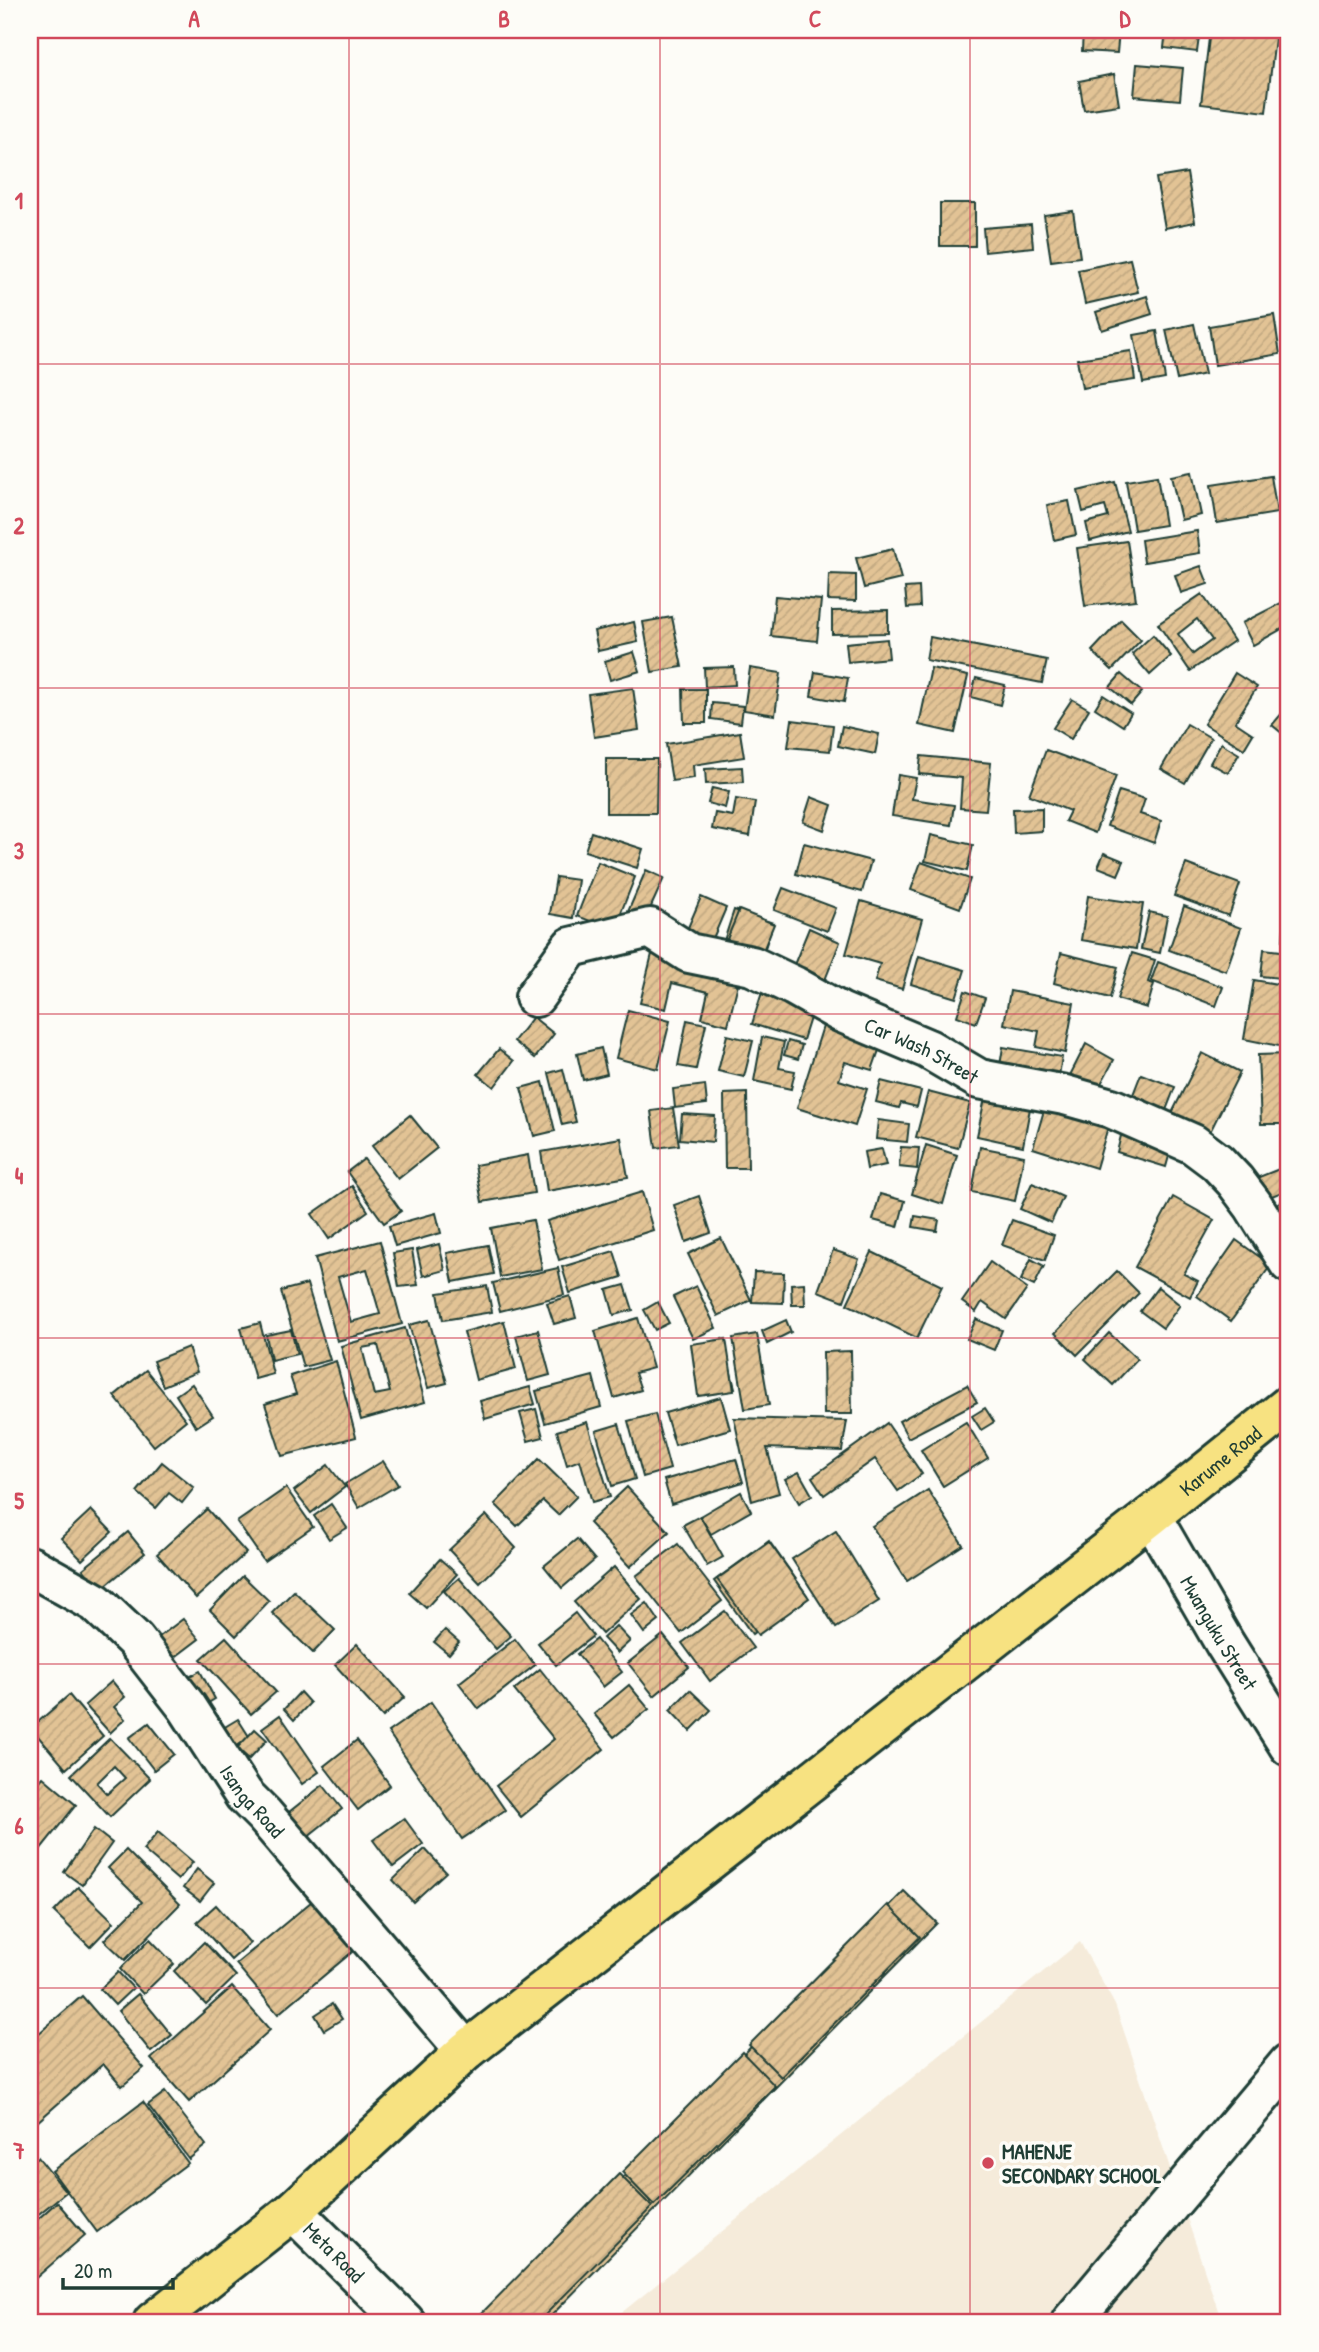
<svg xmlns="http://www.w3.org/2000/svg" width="1319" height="2352" font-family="'Patrick Hand',sans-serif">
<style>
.built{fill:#f5ebda}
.building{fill:url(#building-hatch);stroke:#1f3d34;stroke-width:2;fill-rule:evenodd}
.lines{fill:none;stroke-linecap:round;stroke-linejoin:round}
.minor-casing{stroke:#1f3d34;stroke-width:44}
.highway-casing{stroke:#1f3d34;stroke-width:44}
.minor{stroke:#fdfcf7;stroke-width:38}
.highway{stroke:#f7e281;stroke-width:38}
.grid{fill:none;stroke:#d1495b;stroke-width:2;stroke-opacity:0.55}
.poi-dot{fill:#d1495b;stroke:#fdfcf7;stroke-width:2.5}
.labels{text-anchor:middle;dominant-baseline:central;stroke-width:7;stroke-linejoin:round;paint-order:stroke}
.street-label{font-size:21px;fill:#1f3d34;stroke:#fdfcf7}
.poi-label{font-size:21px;font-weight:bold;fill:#1f3d34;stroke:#fdfcf7;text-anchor:start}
.neatline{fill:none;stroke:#d1495b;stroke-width:2.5}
.grid-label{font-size:23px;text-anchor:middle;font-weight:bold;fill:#d1495b}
</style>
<defs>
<pattern id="building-hatch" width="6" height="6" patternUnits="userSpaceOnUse" patternTransform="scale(1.75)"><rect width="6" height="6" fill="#e2c395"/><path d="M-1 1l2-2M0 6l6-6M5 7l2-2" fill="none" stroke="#c1a881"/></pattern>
</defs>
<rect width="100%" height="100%" fill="#fdfcf7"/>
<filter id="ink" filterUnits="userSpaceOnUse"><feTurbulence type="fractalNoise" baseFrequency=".0143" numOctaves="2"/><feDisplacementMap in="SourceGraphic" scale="14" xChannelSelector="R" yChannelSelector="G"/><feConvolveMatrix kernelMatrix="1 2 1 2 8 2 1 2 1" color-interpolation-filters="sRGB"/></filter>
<g filter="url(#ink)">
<path class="built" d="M1080,1942L1115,2005L1222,2322H610Z"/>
<g class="building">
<path d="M1083,30H1119L1117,53L1082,51Z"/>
<path d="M1166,30H1200L1197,52L1164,48Z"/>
<path d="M1210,30H1276L1266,112L1201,104Z"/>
<path d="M1137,64L1183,68L1180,100L1134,96Z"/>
<path d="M1114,74L1119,105L1084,110L1079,81Z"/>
<path d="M1187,173L1195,222L1165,228L1156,178Z"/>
<rect x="940" y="203" width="35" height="43"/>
<path d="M1073,211L1080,257L1051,261L1044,215Z"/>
<path d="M1031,224L1033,247L985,252L983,228Z"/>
<path d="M1130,259L1138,292L1085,304L1078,270Z"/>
<path d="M1147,296L1152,314L1102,330L1096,312Z"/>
<path d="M1274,315L1280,354L1215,365L1209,326Z"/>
<path d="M1194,324L1205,374L1177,380L1166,330Z"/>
<path d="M1157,331L1165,379L1143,383L1134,335Z"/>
<path d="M1131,351L1135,380L1082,388L1077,359Z"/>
<path d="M1192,472L1201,515L1181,520L1171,476Z"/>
<path d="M1157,476L1165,525L1134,530L1126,481Z"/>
<path d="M1271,476L1277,513L1217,523L1211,485Z"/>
<path d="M1115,482L1128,531L1090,541L1086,523L1108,517L1105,506L1083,512L1078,491Z"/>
<path d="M1069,501L1076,535L1054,540L1047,505Z"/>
<path d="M1197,531L1200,553L1144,562L1141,540Z"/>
<path d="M1127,541L1136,600L1085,606L1077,548Z"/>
<path d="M893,549L901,579L864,588L856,558Z"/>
<path d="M1201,566L1208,584L1181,593L1175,575Z"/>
<path d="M829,574L856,575V601L828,600Z"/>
<path d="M919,587L920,607L907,608L905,588Z"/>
<path d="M1202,594L1234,641L1190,671L1158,624ZM1197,619L1212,640L1193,654L1178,634Z"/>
<path d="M775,596L821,600L817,641L771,636Z"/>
<path d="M1281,603L1289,618V625L1253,645L1242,623Z"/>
<path d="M888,610V633L832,634V611Z"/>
<path d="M672,617L682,667L652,672L643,622Z"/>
<path d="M1121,620L1141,640L1112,670L1092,651Z"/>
<path d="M634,622L638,642L598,651L594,631Z"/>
<path d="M1153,635L1171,656L1150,675L1132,654Z"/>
<path d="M930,637L1047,660L1042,683L926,660Z"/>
<path d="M887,639L889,658L848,662L846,643Z"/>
<path d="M634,652L640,671L610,680L605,661Z"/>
<path d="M734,667L735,685L705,687L704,668Z"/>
<path d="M750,668L781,673L775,715L744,710Z"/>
<path d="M931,668L968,676L955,733L919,725Z"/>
<path d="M815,672L848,678L844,702L811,696Z"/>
<path d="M1235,673L1257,687L1235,722L1253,734L1244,749L1204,724Z"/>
<path d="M1121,674L1142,692L1131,705L1110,687Z"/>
<path d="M976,678L1005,685L1000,705L971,697Z"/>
<path d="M633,688L639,730L594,737L588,694Z"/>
<path d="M683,689H706V723H684Z"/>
<path d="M1103,695L1131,713L1123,726L1095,708Z"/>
<path d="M1072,699L1089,709L1071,739L1053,728Z"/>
<path d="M712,703L743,706L741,723L711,719Z"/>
<path d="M1289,705V739L1272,725Z"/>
<path d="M792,720L833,725L830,751L788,747Z"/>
<path d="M1187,724L1211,738L1185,783L1161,769Z"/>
<path d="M842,726L879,734L875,754L838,746Z"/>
<path d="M740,732L744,757L693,765L694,778L672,781L666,744Z"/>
<path d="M1221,743L1239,754L1228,773L1210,763Z"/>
<path d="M1046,750L1116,776L1095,833L1065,821L1070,811L1029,795Z"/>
<path d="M921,756L991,763L986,810L960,808L962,778L919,774Z"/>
<path d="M606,759H657L656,813H606Z"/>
<path d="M742,767L743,782L706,784L705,769Z"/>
<path d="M898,775L916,778L912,799L954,805L951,825L892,816Z"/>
<path d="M712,788L729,792L725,808L708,803Z"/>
<path d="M1119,791L1145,799L1140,814L1161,821L1154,843L1107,826Z"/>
<path d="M811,797L832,805L824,830L803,822Z"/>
<path d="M736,799L755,802L750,836L712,829L715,813L733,816Z"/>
<path d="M1042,808V831L1014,833L1013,809Z"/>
<path d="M591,832L643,849L637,868L585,851Z"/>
<path d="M931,835L973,845L967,871L925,861Z"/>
<path d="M804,843L871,861L862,892L796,874Z"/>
<path d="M1104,853L1124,861L1118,875L1098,867Z"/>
<path d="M598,862L635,877L614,930L577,916Z"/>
<path d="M921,862L970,879L960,908L911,890Z"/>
<path d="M1186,864L1240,884L1229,916L1174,896Z"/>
<path d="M646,870L664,878L641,929L624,921Z"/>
<path d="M556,877L578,880L573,918L550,914Z"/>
<path d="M783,888L836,908L827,931L774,910Z"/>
<path d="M1287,891H1289V941L1283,940Z"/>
<path d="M1088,896L1143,904L1136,949L1081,940Z"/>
<path d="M701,897L726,908L706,955L681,944Z"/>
<path d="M861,901L922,919L902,989L875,981L880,964L846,954Z"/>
<path d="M1184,906L1241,928L1226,971L1169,950Z"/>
<path d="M734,910L773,923L760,964L721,950Z"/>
<path d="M739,910L774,924L758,963L723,949Z"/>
<path d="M1149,912L1167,916L1160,953L1141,949Z"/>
<path d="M809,928L840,942L821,990L789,977Z"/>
<path d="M1264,949L1289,952V979L1261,976Z"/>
<path d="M1061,953L1118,967L1110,998L1054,983Z"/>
<path d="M1132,953L1155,960L1148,982L1154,984L1147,1008L1117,999Z"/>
<path d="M652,954L740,975L728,1025L702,1018L708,992L672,983L666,1009L640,1003Z"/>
<path d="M919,956L965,970L956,998L911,984Z"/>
<path d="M1158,962L1223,987L1216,1006L1151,981Z"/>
<path d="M1254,980L1289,986V1048L1244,1039Z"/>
<path d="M764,986L815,1002L803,1040L752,1024Z"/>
<path d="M965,991L985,998L976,1023L957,1016Z"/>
<path d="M1010,991L1074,1003L1065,1053L1036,1047L1039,1031L1004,1024Z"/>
<path d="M628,1010L670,1021L658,1069L616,1058Z"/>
<path d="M533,1017L554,1034L535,1058L514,1041Z"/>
<path d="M687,1020L706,1024L696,1069L678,1066Z"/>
<path d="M825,1020L883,1039L872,1070L845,1062L839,1080L867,1089L855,1126L797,1108Z"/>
<path d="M727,1035L753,1041L744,1077L718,1071Z"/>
<path d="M762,1037L784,1042L779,1068L795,1071L791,1089L754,1081Z"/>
<path d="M788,1041L802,1045L798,1059L784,1055Z"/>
<path d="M1086,1044L1114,1060L1092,1100L1065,1085Z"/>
<path d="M1003,1047L1062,1057L1057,1088L998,1078Z"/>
<path d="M601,1048L607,1074L583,1080L577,1054Z"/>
<path d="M499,1049L514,1061L494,1087L478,1074Z"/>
<path d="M1202,1053L1240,1072L1205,1142L1167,1123Z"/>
<path d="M1289,1054V1124H1261L1258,1055Z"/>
<path d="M563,1069L576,1122L562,1125L549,1073Z"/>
<path d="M1141,1074L1175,1087L1161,1123L1127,1110Z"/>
<path d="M881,1081L921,1091L917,1107L901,1103L899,1108L876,1102Z"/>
<path d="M543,1082L555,1131L534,1136L521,1088Z"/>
<path d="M705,1085L707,1104L675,1108L673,1089Z"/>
<path d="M928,1092L970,1103L958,1148L916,1137Z"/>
<path d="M747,1093L748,1168H725L724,1094Z"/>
<path d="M986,1093L1031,1103L1023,1146L977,1136Z"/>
<path d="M1047,1100L1110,1120L1096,1168L1033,1148Z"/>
<path d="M673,1108L679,1145L656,1148L651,1111Z"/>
<path d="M682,1114L715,1116L713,1142L680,1139Z"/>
<path d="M410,1115L437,1148L398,1179L372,1146Z"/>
<path d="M878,1120L909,1124L907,1142L876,1139Z"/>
<path d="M1124,1123L1174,1138L1166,1167L1117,1152Z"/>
<path d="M621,1138L628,1177L547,1191L541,1152Z"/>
<path d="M926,1145L957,1155L943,1204L912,1194Z"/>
<path d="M901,1147L919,1148L917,1169L899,1167Z"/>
<path d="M980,1147L1024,1156L1015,1201L972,1192Z"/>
<path d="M882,1149L886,1165L867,1169L864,1152Z"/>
<path d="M528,1155L534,1193L482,1202L475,1165Z"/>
<path d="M364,1159L401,1211L384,1223L347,1172Z"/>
<path d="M1289,1165V1189L1262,1200L1254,1179Z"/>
<path d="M1032,1183L1063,1197L1051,1223L1020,1209Z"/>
<path d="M352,1186L368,1211L329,1239L312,1214Z"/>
<path d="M642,1192L653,1230L559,1260L547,1221Z"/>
<path d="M880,1194L905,1201L898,1227L873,1220Z"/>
<path d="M699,1196L711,1233L686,1242L674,1205Z"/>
<path d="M1173,1197L1214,1220L1184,1274L1198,1281L1190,1297L1135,1267Z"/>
<path d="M1289,1197V1246L1265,1210Z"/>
<path d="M436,1213L441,1233L395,1246L389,1226Z"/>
<path d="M915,1216L939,1220L937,1231L913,1227Z"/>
<path d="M533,1220L542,1269L500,1277L491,1228Z"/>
<path d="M1012,1220L1054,1235L1045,1260L1002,1245Z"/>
<path d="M721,1238L751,1300L718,1316L688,1254Z"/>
<path d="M1236,1240L1271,1265L1231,1321L1197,1296Z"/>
<path d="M380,1241L402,1324L337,1341L315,1258ZM367,1269L380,1314L351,1322L338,1277Z"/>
<path d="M439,1244L445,1270L423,1276L417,1250Z"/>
<path d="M488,1245L494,1274L453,1282L447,1253Z"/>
<path d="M412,1250L418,1285L399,1287L393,1253Z"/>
<path d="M833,1250L859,1259L844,1301L818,1291Z"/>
<path d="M614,1251L622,1277L570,1293L562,1267Z"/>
<path d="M872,1252L942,1286L917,1338L847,1304Z"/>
<path d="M1031,1259L1044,1266L1034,1286L1021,1280Z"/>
<path d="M990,1262L1027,1289L1006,1319L982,1302L976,1312L962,1302Z"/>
<path d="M558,1268L564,1295L500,1311L493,1283Z"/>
<path d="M1117,1271L1139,1293L1077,1355L1055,1333Z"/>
<path d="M754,1272L784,1273L783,1303L752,1302Z"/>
<path d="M804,1283L805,1305H792L791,1284Z"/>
<path d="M307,1284L330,1360L303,1367L281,1291Z"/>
<path d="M625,1285L633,1310L614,1315L607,1290Z"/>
<path d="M487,1286L492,1312L443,1320L438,1293Z"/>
<path d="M696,1286L716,1328L693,1339L673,1297Z"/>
<path d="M1158,1287L1180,1305L1163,1328L1140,1311Z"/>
<path d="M570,1296L576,1318L554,1324L547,1303Z"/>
<path d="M658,1302L669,1323L655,1330L644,1310Z"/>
<path d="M638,1318L653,1368L635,1373L641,1390L614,1398L595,1331Z"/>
<path d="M976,1319L1002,1330L994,1350L967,1339Z"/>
<path d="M429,1320L447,1383L428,1388L409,1325Z"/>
<path d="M786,1320L791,1332L767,1344L762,1331Z"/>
<path d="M504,1321L516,1369L476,1380L464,1332Z"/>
<path d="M260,1323L273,1374L255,1379L241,1328Z"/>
<path d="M405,1328L425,1402L361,1420L341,1346ZM378,1345L390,1392L374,1395L362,1348Z"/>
<path d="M291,1330L297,1354L271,1360L266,1335Z"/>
<path d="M538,1330L550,1375L528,1381L516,1336Z"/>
<path d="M1109,1333L1137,1359L1113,1385L1085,1359Z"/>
<path d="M757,1334L769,1405L745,1409L733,1338Z"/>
<path d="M722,1339L735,1388L705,1395L692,1347Z"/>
<path d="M726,1339L734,1391L698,1396L691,1344Z"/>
<path d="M188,1347L197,1372L163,1386L153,1361Z"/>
<path d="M851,1351L852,1414H824L823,1352Z"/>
<path d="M336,1361L356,1437L282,1456L265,1404L296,1394L290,1376Z"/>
<path d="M146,1370L186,1420L154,1446L114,1396Z"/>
<path d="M593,1376L601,1407L545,1423L536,1391Z"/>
<path d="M192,1384L213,1416L196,1427L176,1395Z"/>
<path d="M967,1385L977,1402L908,1438L899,1421Z"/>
<path d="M530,1387L535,1404L485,1419L480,1401Z"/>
<path d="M721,1397L730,1429L675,1445L665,1413Z"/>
<path d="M985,1408L994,1422L981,1430L972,1416Z"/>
<path d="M536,1409L543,1437L528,1441L520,1413Z"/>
<path d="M655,1414L670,1469L643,1477L628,1421Z"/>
<path d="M734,1418L847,1421L842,1451L767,1448L779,1493L752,1501Z"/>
<path d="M587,1422L610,1497L592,1502L580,1460L567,1465L557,1431Z"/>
<path d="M966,1422L988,1458L943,1486L921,1450Z"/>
<path d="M887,1423L922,1474L898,1491L875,1459L824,1495L812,1477Z"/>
<path d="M619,1424L635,1479L612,1486L596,1431Z"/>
<path d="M539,1459L577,1496L558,1515L543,1501L517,1526L495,1504Z"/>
<path d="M736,1459L743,1482L671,1504L664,1480Z"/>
<path d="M383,1461L398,1485L359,1508L345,1484Z"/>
<path d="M162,1462L194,1488L182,1503L169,1493L156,1508L137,1492Z"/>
<path d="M328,1465L345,1487L311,1513L294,1491Z"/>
<path d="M799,1472L812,1495L799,1503L785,1479Z"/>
<path d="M627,1487L669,1532L630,1567L589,1523Z"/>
<path d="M286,1488L313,1527L264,1561L237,1522Z"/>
<path d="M928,1490L963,1545L907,1581L872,1526Z"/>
<path d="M741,1492L751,1511L711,1534L700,1516Z"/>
<path d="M331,1504L347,1528L329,1539L314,1516Z"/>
<path d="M207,1509L246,1553L196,1598L157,1554Z"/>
<path d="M91,1510L112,1532L82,1560L61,1538Z"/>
<path d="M486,1515L516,1548L480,1583L449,1550Z"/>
<path d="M700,1516L723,1557L707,1566L683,1525Z"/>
<path d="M836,1531L879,1601L836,1628L792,1559Z"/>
<path d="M128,1532L145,1553L100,1590L83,1569Z"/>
<path d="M577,1539L595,1560L562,1588L544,1566Z"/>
<path d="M769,1541L807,1595L752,1634L714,1581Z"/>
<path d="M769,1542L809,1598L758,1635L717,1579Z"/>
<path d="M678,1544L722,1601L681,1633L636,1576Z"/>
<path d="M440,1559L457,1574L426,1608L409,1593Z"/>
<path d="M614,1567L641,1599L602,1634L574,1602Z"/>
<path d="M243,1576L269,1601L236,1636L210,1610Z"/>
<path d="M459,1578L511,1636L496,1649L444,1591Z"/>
<path d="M294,1591L335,1630L313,1653L272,1613Z"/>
<path d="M647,1603L659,1621L644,1633L631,1615Z"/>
<path d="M725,1611L753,1648L710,1681L682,1643Z"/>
<path d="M575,1613L593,1636L556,1665L538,1643Z"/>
<path d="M183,1619L199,1639L162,1667L147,1646Z"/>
<path d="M616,1626L630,1641L617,1653L603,1638Z"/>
<path d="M445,1630L459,1642L449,1654L434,1642Z"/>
<path d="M663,1635L689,1667L654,1696L628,1663Z"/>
<path d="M226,1637L276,1692L251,1714L201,1659Z"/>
<path d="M515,1639L535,1665L479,1709L459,1683Z"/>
<path d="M596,1639L622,1672L603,1687L577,1654Z"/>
<path d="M357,1644L405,1697L383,1717L335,1665Z"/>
<path d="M540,1669L604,1749L521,1817L496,1786L554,1739L514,1690Z"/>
<path d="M200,1671L215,1699L198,1709L182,1681Z"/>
<path d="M112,1681L125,1697L114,1707L125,1719L110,1733L85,1705Z"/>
<path d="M629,1685L649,1709L614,1737L594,1714Z"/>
<path d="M690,1690L711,1710L690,1731L670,1710Z"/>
<path d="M300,1692L310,1703L294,1720L284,1709Z"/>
<path d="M69,1695L103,1736L66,1769L31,1728Z"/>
<path d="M431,1702L505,1810L462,1839L388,1732Z"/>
<path d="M280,1715L319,1772L302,1784L262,1728Z"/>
<path d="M238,1719L250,1738L235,1747L223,1728Z"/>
<path d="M149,1723L174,1754L154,1770L129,1738Z"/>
<path d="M255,1729L267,1740L249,1759L237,1748Z"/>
<path d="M110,1738L150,1779L110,1817L71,1775ZM114,1766L125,1778L107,1794L97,1783Z"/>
<path d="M357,1740L390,1785L358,1810L324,1766Z"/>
<path d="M43,1777L76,1805L35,1856L30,1852V1793Z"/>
<path d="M323,1785L342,1809L298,1844L279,1820Z"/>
<path d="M404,1818L423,1844L393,1867L373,1840Z"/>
<path d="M94,1829L112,1843L82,1885L64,1872Z"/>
<path d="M158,1832L193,1862L178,1880L143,1850Z"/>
<path d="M425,1849L446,1872L413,1902L393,1880Z"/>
<path d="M126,1850L180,1904L125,1960L104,1940L142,1902L108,1868Z"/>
<path d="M197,1869L214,1883L200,1901L183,1888Z"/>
<path d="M78,1887L114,1922L90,1947L54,1912Z"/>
<path d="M904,1891L937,1923L545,2322H481Z"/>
<path d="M317,1897L358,1947L278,2014L236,1964Z"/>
<path d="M216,1905L250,1943L231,1960L197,1922Z"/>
<path d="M888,1905L920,1937L781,2077L749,2045Z"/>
<path d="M150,1939L174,1964L143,1994L120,1969Z"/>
<path d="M204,1942L236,1976L206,2005L174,1971Z"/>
<path d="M118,1972L133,1988L115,2005L100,1989Z"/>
<path d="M232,1987L270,2030L189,2102L151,2059Z"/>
<path d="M138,1994L172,2035L151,2052L118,2011Z"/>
<path d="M82,1996L144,2068L122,2086L103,2064L36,2123L30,2116V2041Z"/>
<path d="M332,2004L342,2019L324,2030L315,2015Z"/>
<path d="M742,2052L775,2086L654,2205L622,2172Z"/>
<path d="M165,2092L206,2145L189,2159L148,2105Z"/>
<path d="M143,2102L188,2163L97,2232L52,2171Z"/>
<path d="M38,2157L66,2192L30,2221V2164Z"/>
<path d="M619,2174L652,2207L538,2322H473Z"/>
<path d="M57,2202L85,2235L30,2283V2226Z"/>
</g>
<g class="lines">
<defs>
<g id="minor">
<path id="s1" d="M535,997L571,947L650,928L689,953L752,966L794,986L840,1012L928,1049L979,1079L1065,1095L1111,1108L1193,1144L1217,1162L1235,1181L1253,1205L1289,1263"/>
<path id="s2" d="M1151,1516L1225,1644L1289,1746"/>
<path id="s3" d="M30,1566L96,1603L135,1640L187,1707L244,1795L264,1815L466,2051"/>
<path id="s4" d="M293,2211L405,2322"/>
<path d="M1071,2322L1289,2063"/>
</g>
<g id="highway">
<path id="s5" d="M153,2322L293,2211L466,2051L1151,1516L1289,1405"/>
</g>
</defs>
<use href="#minor" class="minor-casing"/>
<use href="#highway" class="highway-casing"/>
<use href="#minor" class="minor"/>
<use href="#highway" class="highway"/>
</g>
</g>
<path class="grid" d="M349,30V2322M660,30V2322M970,30V2322M30,364H1289M30,688H1289M30,1014H1289M30,1338H1289M30,1664H1289M30,1988H1289"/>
<circle class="poi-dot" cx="988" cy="2163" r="7"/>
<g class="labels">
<g class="street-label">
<text stroke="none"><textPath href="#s1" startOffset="443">Car Wash Street</textPath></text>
<text stroke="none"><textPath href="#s5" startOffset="1372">Karume Road</textPath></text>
<text stroke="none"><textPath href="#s2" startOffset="135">Mwanguku Street</textPath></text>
<text stroke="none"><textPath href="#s3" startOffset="329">Isanga Road</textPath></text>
<text stroke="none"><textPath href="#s4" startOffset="58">Meta Road</textPath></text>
</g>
<g class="poi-label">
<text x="1002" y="2151">MAHENJE<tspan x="1002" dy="24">SECONDARY SCHOOL</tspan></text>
</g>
</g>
<rect width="1319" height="2352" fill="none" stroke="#fdfcf7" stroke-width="77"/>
<path d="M63 2278v10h110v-10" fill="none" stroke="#1f3d34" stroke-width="3.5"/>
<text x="74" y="2278" font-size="21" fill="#1f3d34" stroke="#fdfcf7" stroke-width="5" paint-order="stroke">20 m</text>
<rect x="38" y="38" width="1242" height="2276" class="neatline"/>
<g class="grid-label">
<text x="194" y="27">A</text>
<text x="504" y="27">B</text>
<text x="815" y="27">C</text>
<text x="1125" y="27">D</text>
<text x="19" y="209">1</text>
<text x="19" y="534">2</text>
<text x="19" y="859">3</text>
<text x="19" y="1184">4</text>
<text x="19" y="1509">5</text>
<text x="19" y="1834">6</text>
<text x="19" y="2159">7</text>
</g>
</svg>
